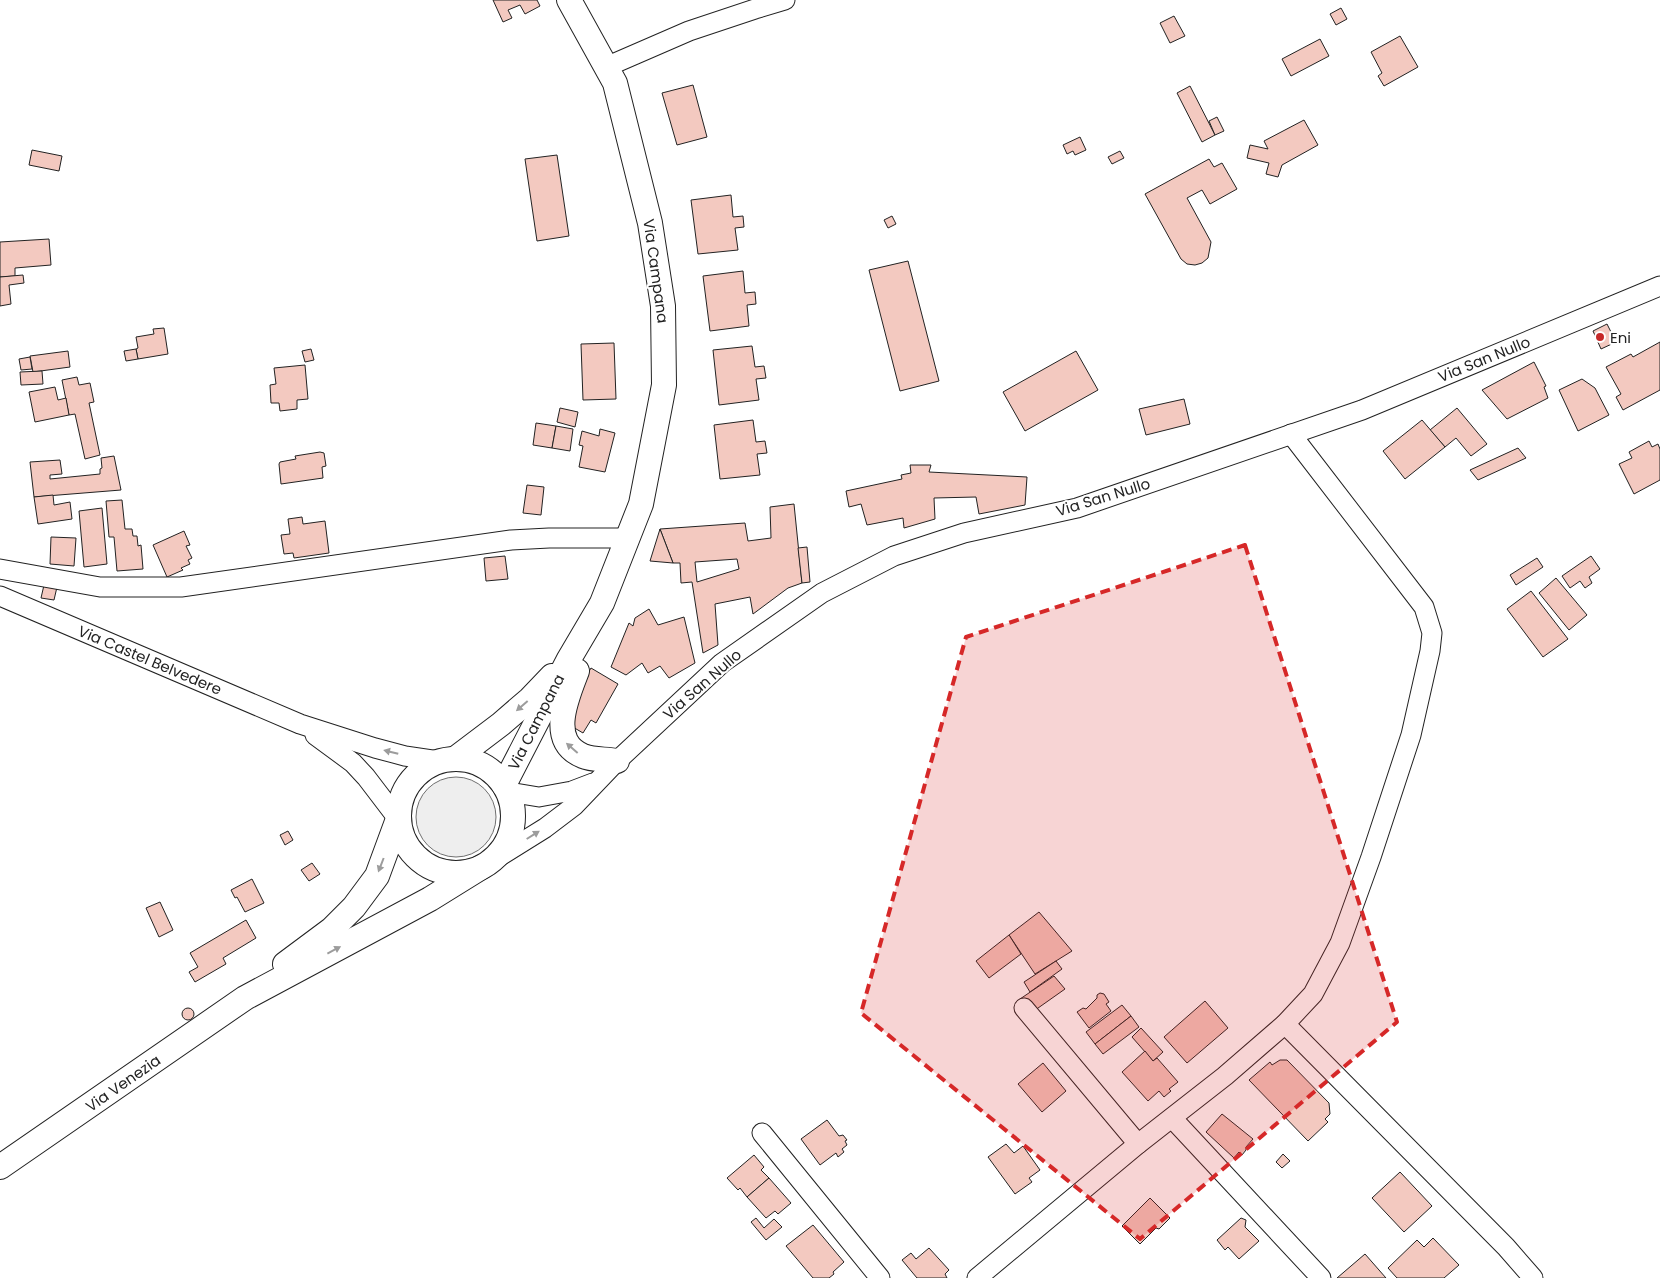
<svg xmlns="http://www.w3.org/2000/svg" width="1660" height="1278" font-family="Poppins,sans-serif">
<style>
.green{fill:#eee;stroke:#6f6f6f}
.building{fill:#f3c9c0;stroke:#222;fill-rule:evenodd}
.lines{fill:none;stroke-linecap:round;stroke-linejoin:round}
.minor-casing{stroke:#222;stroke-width:21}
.major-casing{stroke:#222;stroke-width:26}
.minor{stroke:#fff;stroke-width:19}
.major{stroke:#fff;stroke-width:24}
.oneway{fill:#9c9c9c}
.marked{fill:#d62828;fill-opacity:0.2;stroke:#d62828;stroke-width:4;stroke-dasharray:10 6;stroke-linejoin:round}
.poi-dot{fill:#c62828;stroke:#fff;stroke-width:2}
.labels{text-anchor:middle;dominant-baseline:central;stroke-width:4;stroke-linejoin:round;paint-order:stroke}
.street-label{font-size:15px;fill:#222;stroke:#fff}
.poi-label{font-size:15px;fill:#222;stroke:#fff;text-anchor:start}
</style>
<rect width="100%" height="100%" fill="#fff"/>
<circle class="green" cx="456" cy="817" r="40"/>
<g class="building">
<path d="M493,0H537L540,6L525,14L520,5L508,10L512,18L503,22Z"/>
<path d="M1341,8L1347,19L1336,25L1330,14Z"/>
<path d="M1174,16L1185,36L1170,43L1160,23Z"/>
<path d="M1400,36L1418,67L1384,86L1378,76L1382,73L1371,52Z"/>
<path d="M1320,39L1329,56L1291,76L1282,59Z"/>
<path d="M693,85L707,137L677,145L662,93Z"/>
<path d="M1190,86L1215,135L1202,142L1177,93Z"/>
<path d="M1217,117L1224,131L1215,135L1209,121Z"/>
<path d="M1304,120L1318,145L1282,165L1278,177L1266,174L1269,163L1247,158L1250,145L1268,149L1264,141Z"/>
<path d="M1080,137L1086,150L1075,155L1073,151L1067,154L1063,145Z"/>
<path d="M32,150L62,156L59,171L29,165Z"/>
<path d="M1120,151L1124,158L1112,164L1108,157Z"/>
<path d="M557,155L569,236L537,241L525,159Z"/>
<path d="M1209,159L1214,167L1222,163L1237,189L1210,204L1202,190L1187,198L1211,242L1208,258L1202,263L1195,265L1187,264L1181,259L1145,194Z"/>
<path d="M731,195L733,217L743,216L744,227L735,228L738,250L698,254L691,200Z"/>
<path d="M892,216L896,224L888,228L884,220Z"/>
<path d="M49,239L51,265L15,268V276L0,277V242Z"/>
<path d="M908,261L939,381L900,391L869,270Z"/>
<path d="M743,271L745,293L755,292L756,304L747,305L749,326L710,331L703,276Z"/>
<path d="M23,275L24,283L9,285L11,304L0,306V277Z"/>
<path d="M1607,324L1616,342L1601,349L1593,331Z"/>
<path d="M164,328L168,354L138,359L136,349L138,348L136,337L154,334L153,329Z"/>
<path d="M1660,342V390L1623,410L1616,397L1621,394L1606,367L1631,354L1633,357Z"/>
<path d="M614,343L616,399L583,400L581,344Z"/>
<path d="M752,346L755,367L764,366L766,378L756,379L759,400L719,405L713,350Z"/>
<path d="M136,349L138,359L126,361L124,351Z"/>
<path d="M311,349L314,360L305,362L302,351Z"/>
<path d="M68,351L70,367L33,372L30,356Z"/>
<path d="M1076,351L1098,390L1025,431L1003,392Z"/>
<path d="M30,357L32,369L21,370L19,359Z"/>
<path d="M1534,362L1546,386L1544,387L1548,398L1507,419L1482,390Z"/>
<path d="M305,365L308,399L297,400V409L280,411L279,403H271L270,385L276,384L274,368Z"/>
<path d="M42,371L43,384L21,385L20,372Z"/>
<path d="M77,377L79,385L90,383L94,402L89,403L100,455L85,459L75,414L69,415L62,380Z"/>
<path d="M1582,379L1595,388L1609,415L1578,431L1559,390Z"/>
<path d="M55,387L58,400L66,398L69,415L35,422L29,392Z"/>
<path d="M1184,399L1190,424L1146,435L1139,409Z"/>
<path d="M560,408L578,412L575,427L557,422Z"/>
<path d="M1457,408L1487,444L1471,456L1456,438L1445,447L1430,430Z"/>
<path d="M753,420L756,442L765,441L767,453L757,454L760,475L720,479L714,425Z"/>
<path d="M1422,420L1445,447L1405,479L1383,451Z"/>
<path d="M536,423L556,426L552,448L533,445Z"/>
<path d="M556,426L573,429L570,451L552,448Z"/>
<path d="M600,429L615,433L605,472L579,467L583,446L579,445L582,431L599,436Z"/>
<path d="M1649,441L1652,447L1658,444L1660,449V480L1634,494L1619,464L1632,458L1629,452Z"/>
<path d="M1518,448L1526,458L1478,480L1470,470Z"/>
<path d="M320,452L324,453L326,466L322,467L323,478L281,484L279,464L280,462L296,459L295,456Z"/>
<path d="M114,456L121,490L34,497L30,462L60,460L62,474L50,475V479L100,474V469L102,468L101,458Z"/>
<path d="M910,465H931L929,472L1027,477L1025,505L979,514L976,497L934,498L935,519L904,528L903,518L867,525L861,504L849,507L846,491L902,479L901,475L911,473Z"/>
<path d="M527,485L544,487L541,515L523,513Z"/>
<path d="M53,495L54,505L70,502L72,519L38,524L34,497Z"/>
<path d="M122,500L125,529H132L133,536H137L138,546L141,545L143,569L117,571L114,537H109L106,501Z"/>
<path d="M794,504L802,583L788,588L753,614L750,597L715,604L718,645L703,653L692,582L681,583L680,563H673L660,529L745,523L748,541L771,538L770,507ZM737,559L739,569L697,582L695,562Z"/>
<path d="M102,508L107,564L84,567L79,511Z"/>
<path d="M302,517L303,524L325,521L329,553L294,558L293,553L284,554L281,535L290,534L288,519Z"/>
<path d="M660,529L673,563L650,561Z"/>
<path d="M184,531L190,545L186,546L192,558L188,560L190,564L181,568L183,570L167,577L153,545Z"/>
<path d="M51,537L76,538L74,566L50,564Z"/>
<path d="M807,547L810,582L802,583L798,548Z"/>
<path d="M505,556L508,579L486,581L484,558Z"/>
<path d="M1591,556L1600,569L1589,577L1592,583L1585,588L1580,581L1570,588L1562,576Z"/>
<path d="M1537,558L1543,567L1516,585L1510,575Z"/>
<path d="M1556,578L1587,615L1569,630L1539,593Z"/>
<path d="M44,585L57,587L54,600L41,598Z"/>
<path d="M1531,591L1568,639L1543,657L1507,609Z"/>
<path d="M649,609L658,625L684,617L695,663L669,678L660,666L648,673L642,663L626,675L611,667L629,623L633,626L635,618Z"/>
<path d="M591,668L618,684L596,723L591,720L583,733L566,723L569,706Z"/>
<path d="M288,831L293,840L285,845L280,835Z"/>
<path d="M312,863L320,874L309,881L301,870Z"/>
<path d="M252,879L264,903L245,912L237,897L235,898L231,890Z"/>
<path d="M160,902L173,930L159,937L146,908Z"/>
<path d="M1039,912L1072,951L1035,974L1009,935Z"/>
<path d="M246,920L256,938L223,958L226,964L195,982L189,972L198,967L190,953Z"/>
<path d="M1009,935L1021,954L989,978L976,961Z"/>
<path d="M1056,961L1062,969L1030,992L1024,982Z"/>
<path d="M1054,976L1065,989L1031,1013L1020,999Z"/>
<path d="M1100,993L1104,994L1109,1002L1106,1004L1111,1011L1089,1028L1077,1012L1083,1008L1086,1009L1097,998V995Z"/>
<path d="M1205,1001L1228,1028L1187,1063L1164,1037Z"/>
<path d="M1122,1005L1131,1016L1095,1044L1086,1032Z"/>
<circle cx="188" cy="1014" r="6"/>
<path d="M1131,1016L1139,1027L1103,1054L1095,1044Z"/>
<path d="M1141,1028L1163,1052L1153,1061L1132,1037Z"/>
<path d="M1145,1051L1153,1061L1157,1058L1178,1082L1169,1089L1171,1091L1164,1097L1159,1091L1148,1101L1122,1072Z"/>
<path d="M1280,1060H1287L1329,1103L1330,1114L1325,1119L1328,1122L1308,1141L1249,1080L1270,1062L1272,1065Z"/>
<path d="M1043,1063L1066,1091L1042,1112L1018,1084Z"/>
<path d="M1222,1114L1253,1139L1246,1147V1150L1242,1155L1239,1152L1234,1158L1206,1132Z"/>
<path d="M827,1120L839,1136L843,1135L847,1140L845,1141L847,1145L842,1149L844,1152L838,1157L836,1153L820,1165L801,1139Z"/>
<path d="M1006,1144L1014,1153L1023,1146L1040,1170L1029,1178L1032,1182L1015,1194L988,1157Z"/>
<path d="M1283,1154L1290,1161L1282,1168L1276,1162Z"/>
<path d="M754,1155L764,1167L761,1170L769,1178L747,1197L740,1188L738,1190L727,1178Z"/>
<path d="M1400,1172L1432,1206L1404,1232L1372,1198Z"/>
<path d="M769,1178L791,1203L778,1214L775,1211L766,1218L747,1197Z"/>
<path d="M1150,1198L1170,1218L1159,1229L1156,1228L1140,1244L1122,1226Z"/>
<path d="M756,1218L764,1228L774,1219L782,1227L766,1240L751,1222Z"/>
<path d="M1241,1218L1246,1220L1245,1227L1259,1241L1239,1259L1228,1247L1225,1250L1217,1240Z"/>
<path d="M813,1225L844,1262L833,1272L834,1274L829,1278H813L786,1246Z"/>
<path d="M1433,1238L1459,1265L1444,1278H1397L1388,1268L1417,1240L1424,1247Z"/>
<path d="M929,1248L949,1270L945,1274L947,1278H917L902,1260L911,1253L916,1259Z"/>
<path d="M1365,1254L1386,1278H1337Z"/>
</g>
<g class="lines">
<defs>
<g id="minor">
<path d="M606,67L689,31L755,9L785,0"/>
<path d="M0,569L100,587H181L511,540L549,538H628"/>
<path d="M0,596L300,724L375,748L405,756L439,761"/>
<path d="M315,735L353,763L366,777L398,819"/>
<path d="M509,792L539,797L572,791L593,783"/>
<path d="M492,861L545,828L574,806L617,761L722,663L822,593L894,556L964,533L1077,508L1362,410L1660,286"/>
<path d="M1024,1008L1138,1144"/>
<path d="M1285,1024L1506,1247L1533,1278"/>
<path d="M1172,1118L1321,1278"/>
<path d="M762,1133L880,1278"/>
<path d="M977,1278L1138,1144L1225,1076L1285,1024L1313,994L1340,943L1371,857L1411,735L1430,651L1432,633L1424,607L1291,434"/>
</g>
<g id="major">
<path d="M577,671C567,697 547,741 583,756C592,760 606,759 617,761"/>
<path d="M456,758L501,724L530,699L552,676"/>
<circle cx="456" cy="816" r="57"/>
<path d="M504,785L569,659L602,603L641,504L664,385L663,306L650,223L615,83L569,0"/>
<path d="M285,964L332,929L354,907L377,876L398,819"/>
<path d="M0,1167L245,998L430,899L480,868"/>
</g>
</defs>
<use href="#minor" class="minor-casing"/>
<use href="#major" class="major-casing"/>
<use href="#minor" class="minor"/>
<use href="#major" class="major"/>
</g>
<defs><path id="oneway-solid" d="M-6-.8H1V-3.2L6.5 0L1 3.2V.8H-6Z" transform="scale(1.25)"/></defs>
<g class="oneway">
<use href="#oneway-solid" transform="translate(522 706) rotate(139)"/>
<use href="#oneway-solid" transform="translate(572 748) rotate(-139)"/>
<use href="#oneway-solid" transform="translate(391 752) rotate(-166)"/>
<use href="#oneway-solid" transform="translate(533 835) rotate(-32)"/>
<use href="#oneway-solid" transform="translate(381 865) rotate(111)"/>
<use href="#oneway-solid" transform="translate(334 950) rotate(-28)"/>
</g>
<path class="marked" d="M1245,545L1397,1022L1140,1239L861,1013L966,637Z"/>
<circle class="poi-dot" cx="1600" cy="337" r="5"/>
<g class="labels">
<g class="street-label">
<text transform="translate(656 271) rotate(82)">Via Campana</text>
<text transform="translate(1484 359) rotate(-22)">Via San Nullo</text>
<text transform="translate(1103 497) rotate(-17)">Via San Nullo</text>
<text transform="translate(150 660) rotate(23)">Via Castel Belvedere</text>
<text transform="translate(702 684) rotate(-41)">Via San Nullo</text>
<text transform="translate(536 722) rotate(-63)">Via Campana</text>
<text transform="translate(123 1083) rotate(-35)">Via Venezia</text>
</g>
<g class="poi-label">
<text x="1610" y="337">Eni</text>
</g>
</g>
</svg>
